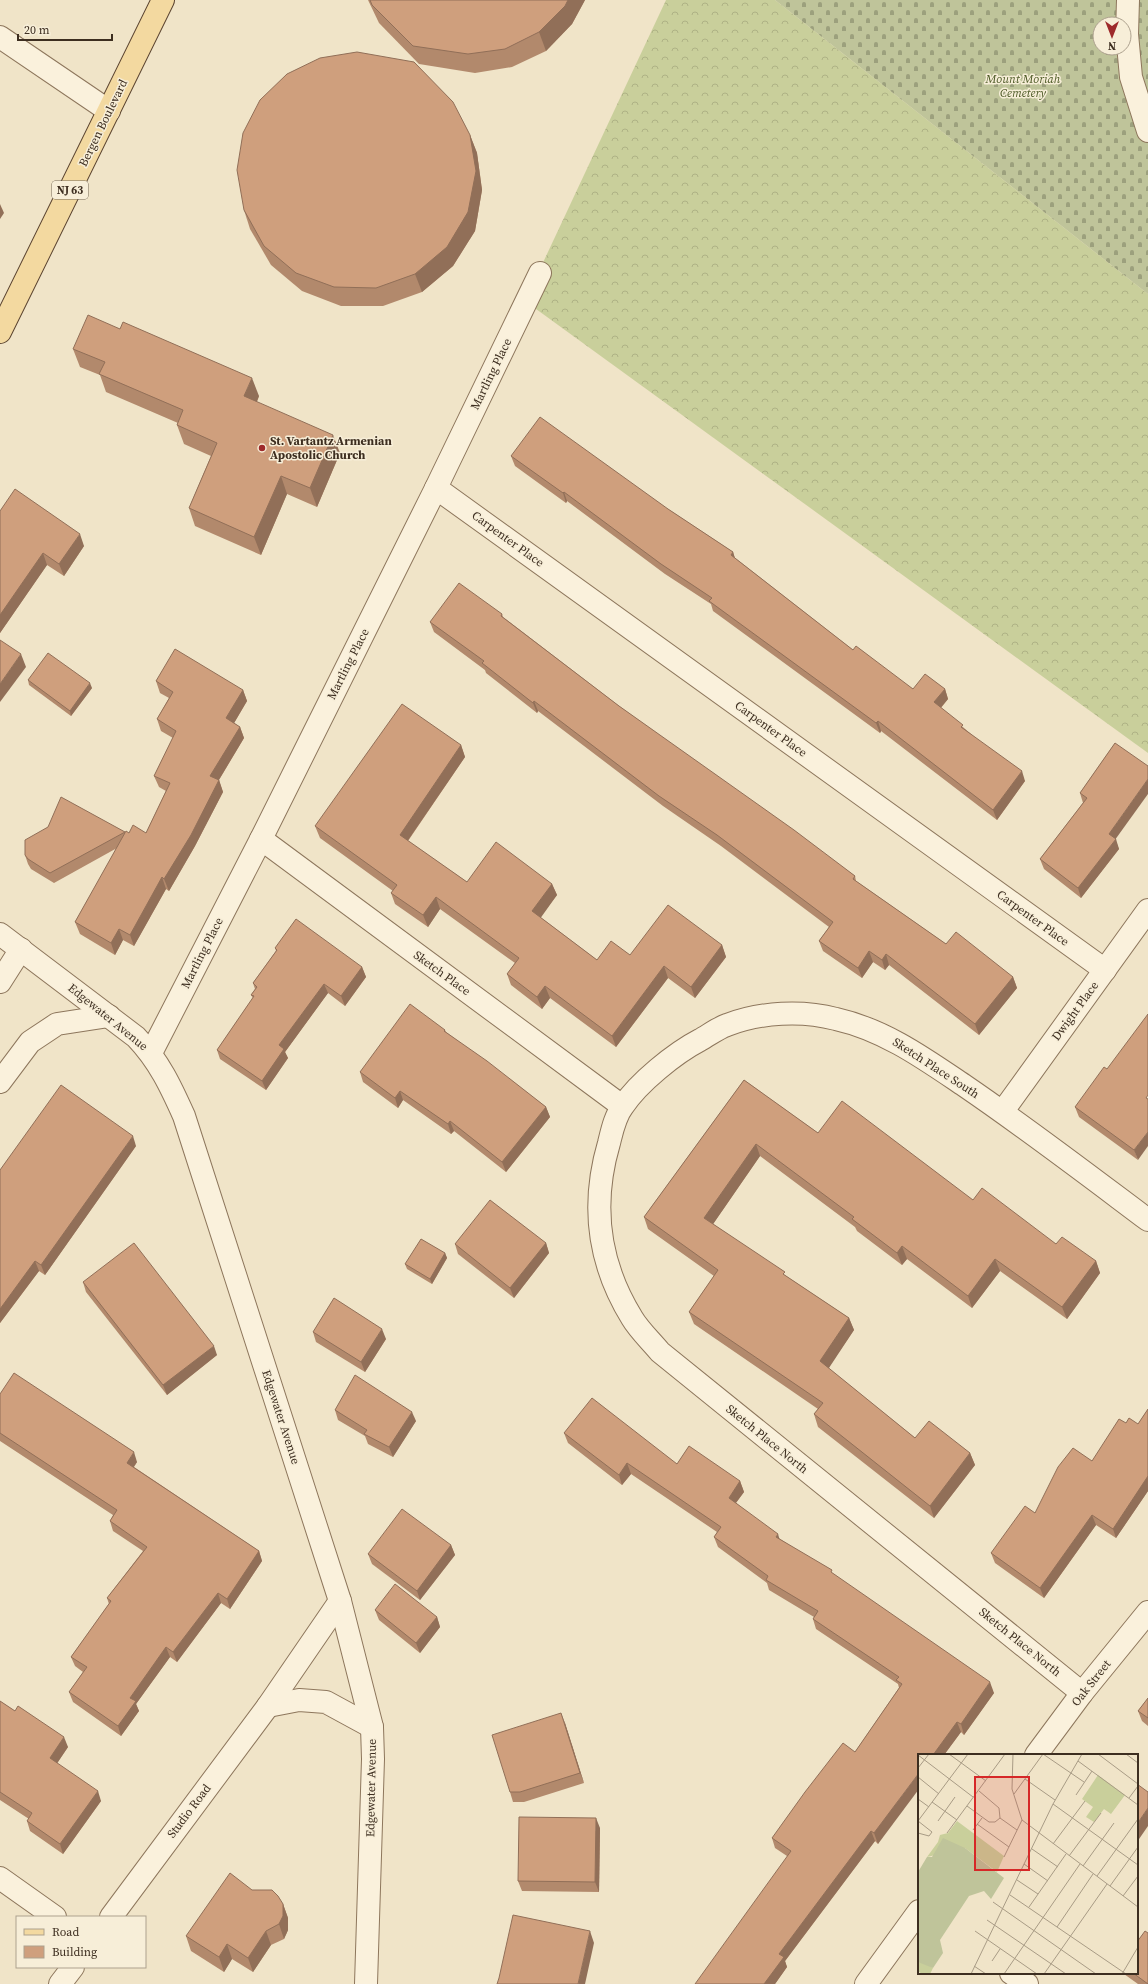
<svg xmlns="http://www.w3.org/2000/svg" width="1148" height="1984" font-family="'Source Serif 4',serif">
<style>
.forest{fill:url(#forest-crowns)}
.cemetery{fill:url(#cemetery-stones);fill-rule:evenodd}
.lines{fill:none;stroke-linecap:round;stroke-linejoin:round}
.minor-casing{stroke:#8d765c;stroke-width:24}
.major-casing{stroke:#5b4430;stroke-width:24}
.minor{stroke:#faf1dc;stroke-width:22}
.major{stroke:#f3d9a0;stroke-width:22}
.wall{fill:#b2896c}
.shaded-wall{fill:#916f58}
.building{fill:#cf9f7d;stroke:#916f58}
.poi-dot{fill:#9e2a2b;stroke:#f7eed8;stroke-width:1.5}
.labels{text-anchor:middle;dominant-baseline:central;stroke-width:3;stroke-linejoin:round;paint-order:stroke}
.shield{fill:#f7eed8;stroke:#756857;stroke-width:1}
.shield-label{font-size:11px;font-weight:bold;fill:#3d2e20}
.park-label{font-size:12px;font-style:italic;fill:#4d5a26;stroke:#f7eed8}
.street-label{font-size:12px;fill:#3d2e20;stroke:#f7eed8}
.poi-label{font-size:12px;font-weight:bold;fill:#3d2e20;stroke:#f7eed8;text-anchor:start}
.inset-road{fill:none;stroke:#a89b85;stroke-width:1}
.view{fill:#d62828;fill-opacity:0.15;stroke:#d62828;stroke-width:2}
.inset-edge{fill:none;stroke:#3d2e20;stroke-width:2}
</style>
<defs>
<pattern id="forest-crowns" width="20" height="18" patternUnits="userSpaceOnUse"><rect width="20" height="18" fill="#c9cf9b"/><path d="M2 6a3 3 0 1 1 6 0M12 15a3 3 0 1 1 6 0" fill="none" stroke="#aeb285"/></pattern>
<pattern id="cemetery-stones" width="16" height="16" patternUnits="userSpaceOnUse"><rect width="16" height="16" fill="#bfc49a"/><path d="M2 7V4a2 2 0 0 1 4 0v3zM10 15v-3a2 2 0 0 1 4 0v3z" fill="#9ca07d"/></pattern>
</defs>
<rect width="100%" height="100%" fill="#f0e4c8"/>
<path class="forest" d="M666,0H775L1148,294V753L525,301Z"/>
<path class="cemetery" d="M775,0H1148V294ZM1100,24H1124V48H1100Z"/>
<g class="lines">
<defs>
<g id="minor">
<path d="M1128,0L1127,34L1131,77L1148,131"/>
<path d="M0,37L109,111"/>
<path d="M436,488L1105,970"/>
<path d="M261,839L622,1106"/>
<path d="M0,934L136,1037C159,1061 171,1087 184,1116L340,1601L372,1727L373,1759L366,1984"/>
<path d="M0,982L21,949"/>
<path d="M151,1053L261,839L436,488L540,273"/>
<path d="M0,1082L30,1042L57,1024L109,1016"/>
<path d="M1003,1111L1148,910"/>
<path d="M1082,1693L660,1352C651,1341 639,1330 632,1318C598,1263 591,1204 609,1143C612,1131 615,1116 623,1106C638,1083 675,1053 700,1040C709,1035 718,1028 727,1025C761,1012 802,1010 836,1019C885,1030 925,1059 965,1086C1028,1129 1088,1175 1148,1220"/>
<path d="M268,1706L299,1700L326,1702L372,1727"/>
<path d="M1036,1755L1082,1693L1148,1612"/>
<path d="M0,1878L55,1917"/>
<path d="M111,1917L268,1706L340,1601"/>
<path d="M1011,1973L1027,1984"/>
<path d="M60,1984L73,1967"/>
<path d="M866,1984L919,1911"/>
</g>
<path id="major" d="M0,332L163,0"/>
</defs>
<use href="#minor" class="minor-casing"/>
<use href="#major" class="major-casing"/>
<use href="#minor" class="minor"/>
<use href="#major" class="major"/>
</g>
<g class="wall">
<path d="M368,0H585L572,24L546,51L512,67L475,73L419,64L379,23Z"/>
<path d="M470,135L477,153L482,190L475,231L453,266L422,292L383,306H341L302,291L271,265L250,229L244,210Z"/>
<path d="M73,349L259,396L257,402L340,453L317,507L287,494L261,555L195,526L189,508L211,456L184,444L177,425L178,423L106,392L100,375L80,367Z"/>
<path d="M511,456L668,509L733,552L735,558L853,650L913,689H945L948,699L941,708L1025,781L997,820L881,731L880,733L713,611L711,604L665,574L567,501L566,503L515,466Z"/>
<path d="M0,511L84,546L64,576L47,565L0,633Z"/>
<path d="M502,614L503,617L619,706L855,876L856,881L946,944L1013,977L1017,988L979,1035L889,965L885,970L873,962L862,978L823,951L819,941L829,927L721,846L663,806L538,711L537,713L486,673L485,670L434,632L430,622Z"/>
<path d="M28,680L92,688L71,716L29,685Z"/>
<path d="M156,681L243,690L247,701L234,723L240,727L244,738L219,780L223,792L195,846L169,891L166,889L134,946L123,940L115,955L80,934L75,922L117,848L54,883L31,869L28,864L25,855L125,832V833H146L166,791L159,787L154,776L173,738L161,731L157,719L169,698L160,693Z"/>
<path d="M1115,743V839L1119,849L1081,898L1044,869L1040,859L1083,803L1080,793Z"/>
<path d="M461,745L465,757L408,841L467,882L552,884L557,895L540,917L597,960L630,955L722,945L726,957L695,998L668,978L616,1047L550,998L542,1009L511,985L507,974L515,963L440,909L428,927L395,904L391,893L393,891L320,838L315,826Z"/>
<path d="M275,948L362,967L366,977L345,1006L328,993L285,1052L288,1058L266,1090L220,1059L217,1050L253,998L251,995L255,989L253,983L276,951Z"/>
<path d="M445,1030L446,1032L546,1107L550,1117L506,1172L454,1131L451,1134L403,1100L398,1108L363,1082L360,1072Z"/>
<path d="M1107,1069L1138,1160L1079,1117L1075,1107Z"/>
<path d="M744,1080L818,1133L973,1200L1056,1244L1096,1261L1100,1273L1067,1319L1000,1271L972,1308L907,1259L902,1265L857,1231L855,1227L760,1156L713,1224L786,1276L849,1318L854,1330L828,1368L915,1438L970,1453L975,1465L934,1518L818,1427L814,1414L818,1409L694,1324L689,1312L714,1276L648,1229L644,1217Z"/>
<path d="M136,1146L45,1275L39,1271L0,1323V1170Z"/>
<path d="M546,1243L549,1253L514,1298L458,1254L455,1244Z"/>
<path d="M445,1253L447,1258L432,1284L407,1269L405,1264Z"/>
<path d="M83,1282L217,1355L167,1395L86,1292Z"/>
<path d="M313,1332L386,1339L365,1372L316,1342Z"/>
<path d="M0,1394L137,1462L134,1467L259,1551L262,1561L230,1609L221,1603L177,1662L170,1657L136,1704L139,1711L121,1736L73,1702L69,1692L83,1672L75,1666L71,1657L109,1604L107,1598L143,1551L113,1531L110,1521L113,1515L0,1441Z"/>
<path d="M1148,1409V1491L1116,1538L1096,1525L1044,1598L995,1563L991,1553L1092,1461L1126,1423L1138,1424Z"/>
<path d="M335,1410L416,1421L393,1457L368,1444L365,1436L338,1420Z"/>
<path d="M564,1433L740,1481L744,1492L736,1503L780,1539L833,1574L994,1693L964,1735L961,1732L944,1755H919L878,1844L875,1841L785,1961L787,1967L775,1984L787,1856L775,1848L772,1838L855,1752L899,1688L898,1684L816,1629L813,1619L814,1617L769,1590L767,1583L718,1547L714,1537L717,1532L631,1474L622,1485L568,1443Z"/>
<path d="M451,1545L455,1555L420,1600L372,1564L368,1554Z"/>
<path d="M375,1610L437,1617L440,1627L420,1653L379,1620Z"/>
<path d="M1148,1698V1726L1142,1721L1138,1711Z"/>
<path d="M0,1701L68,1747L57,1763L101,1801L63,1854L30,1831L27,1821L29,1819L0,1800Z"/>
<path d="M565,1723L584,1783L524,1802H513L510,1792Z"/>
<path d="M600,1828L599,1892L522,1891L518,1881Z"/>
<path d="M252,1890L283,1904L288,1918V1930L284,1939L271,1945L253,1972L232,1959L224,1972L191,1951L186,1936Z"/>
<path d="M1148,1933V1984H1138L1124,1974V1973H1137Z"/>
</g>
<g class="shaded-wall">
<path d="M568,0H585L572,24L546,51L539,32Z"/>
<path d="M470,135L477,153L482,190L475,231L453,266L422,292L415,274Z"/>
<path d="M0,204L4,213L0,219Z"/>
<path d="M252,378L259,396L251,415L244,396Z"/>
<path d="M333,435L340,453L317,507L310,488Z"/>
<path d="M281,476L287,494L261,555L254,537Z"/>
<path d="M564,492L567,501L566,503L563,493Z"/>
<path d="M80,534L84,546L64,576L59,564Z"/>
<path d="M733,552L736,562L731,555Z"/>
<path d="M43,553L47,565L0,633V615Z"/>
<path d="M21,654L26,667L0,702V684Z"/>
<path d="M90,683L92,688L71,716L70,711Z"/>
<path d="M945,689L948,699L937,712L934,702Z"/>
<path d="M243,690L247,701L230,730L226,718Z"/>
<path d="M534,701L538,711L537,713L533,703Z"/>
<path d="M878,721L881,731L880,733L876,723Z"/>
<path d="M240,727L244,738L214,788L210,776Z"/>
<path d="M461,745L465,757L404,846L400,835Z"/>
<path d="M1022,771L1025,781L997,820L993,810Z"/>
<path d="M1148,779V794L1112,844L1109,834Z"/>
<path d="M219,780L223,792L195,846L169,891L164,879Z"/>
<path d="M1116,839L1119,849L1081,898L1078,888Z"/>
<path d="M162,877L166,889L134,946L130,935Z"/>
<path d="M552,884L557,895L537,923L532,911Z"/>
<path d="M436,897L440,909L428,927L423,915Z"/>
<path d="M119,929L123,940L115,955L111,943Z"/>
<path d="M722,945L726,957L695,998L691,987Z"/>
<path d="M869,951L873,962L862,978L858,968Z"/>
<path d="M886,954L889,965L885,970L882,960Z"/>
<path d="M664,966L668,978L616,1047L612,1036Z"/>
<path d="M362,967L366,977L345,1006L341,996Z"/>
<path d="M1013,977L1017,988L979,1035L975,1024Z"/>
<path d="M324,984L328,993L285,1052L288,1058L266,1090L262,1081L279,1045Z"/>
<path d="M545,986L550,998L542,1009L537,997Z"/>
<path d="M400,1091L403,1100L398,1108L395,1098Z"/>
<path d="M546,1107L550,1117L506,1172L502,1162Z"/>
<path d="M450,1121L454,1131L451,1134L448,1124Z"/>
<path d="M1148,1132V1146L1138,1160L1134,1150Z"/>
<path d="M133,1136L136,1146L45,1275L41,1265Z"/>
<path d="M756,1144L760,1156L709,1230L704,1218Z"/>
<path d="M546,1243L549,1253L514,1298L510,1288Z"/>
<path d="M902,1246L907,1259L902,1265L897,1253Z"/>
<path d="M445,1253L447,1258L432,1284L430,1279Z"/>
<path d="M995,1259L1000,1271L972,1308L968,1296Z"/>
<path d="M35,1261L39,1271L0,1323V1309Z"/>
<path d="M1096,1261L1100,1273L1067,1319L1062,1307Z"/>
<path d="M849,1318L854,1330L825,1374L820,1361Z"/>
<path d="M382,1329L386,1339L365,1372L361,1362Z"/>
<path d="M214,1346L217,1355L167,1395L163,1385Z"/>
<path d="M412,1412L416,1421L393,1457L389,1447Z"/>
<path d="M134,1452L137,1462L130,1472L127,1463Z"/>
<path d="M970,1453L975,1465L934,1518L930,1506Z"/>
<path d="M627,1463L631,1474L622,1485L619,1475Z"/>
<path d="M1148,1476V1491L1116,1538L1113,1529Z"/>
<path d="M740,1481L744,1492L732,1508L729,1498Z"/>
<path d="M1092,1515L1096,1525L1044,1598L1040,1588Z"/>
<path d="M778,1534L781,1544L776,1537Z"/>
<path d="M451,1545L455,1555L420,1600L417,1591Z"/>
<path d="M259,1551L262,1561L230,1609L227,1599Z"/>
<path d="M218,1593L221,1603L177,1662L173,1652Z"/>
<path d="M437,1617L440,1627L420,1653L416,1643Z"/>
<path d="M166,1647L170,1657L136,1704L139,1711L121,1736L118,1726L130,1698Z"/>
<path d="M990,1682L994,1693L964,1735L961,1724Z"/>
<path d="M561,1713L565,1723L584,1783L580,1773Z"/>
<path d="M957,1722L961,1732L944,1755H933Z"/>
<path d="M64,1737L68,1747L54,1768L50,1758Z"/>
<path d="M919,1773V1789L878,1844L874,1833Z"/>
<path d="M98,1791L101,1801L63,1854L60,1844Z"/>
<path d="M1148,1808V1826L1137,1842V1824Z"/>
<path d="M596,1818L600,1828L599,1892L595,1882Z"/>
<path d="M871,1831L875,1841L785,1961L787,1967L775,1984H764L779,1954Z"/>
<path d="M283,1904L288,1918V1930L284,1939L279,1924Z"/>
<path d="M266,1931L271,1945L253,1972L248,1958Z"/>
<path d="M590,1931L594,1943L585,1984H578Z"/>
<path d="M227,1944L232,1959L224,1972L219,1957Z"/>
</g>
<g class="building">
<path d="M370,0H568L565,6L539,32L505,49L468,54L413,46L372,5Z"/>
<path d="M357,52L414,62L453,102L470,135L476,171L468,212L447,247L415,274L376,288L334,287L296,273L264,246L244,210L237,170L243,133L260,100L287,74L320,58Z"/>
<path d="M88,315L120,329L123,322L252,378L244,396L333,435L310,488L281,476L254,537L189,508L217,443L177,425L183,410L99,374L105,362L73,349Z"/>
<path d="M540,417L668,509L733,552L731,555L853,650L856,646L913,689L925,674L945,689L934,702L963,725L961,727L1022,771L993,810L878,721L876,723L709,601L712,598L661,564L564,492L563,493L511,456Z"/>
<path d="M15,489L80,534L59,564L43,553L0,615V511Z"/>
<path d="M459,583L502,614L501,616L619,706L794,830L855,876L853,879L946,944L956,932L1013,977L975,1024L886,954L882,960L869,951L858,968L819,941L833,922L717,835L659,796L534,701L533,703L482,663L484,661L430,622Z"/>
<path d="M0,640L21,654L0,684Z"/>
<path d="M175,649L243,690L226,718L240,727L210,776L219,780L191,835L164,879L162,877L130,935L119,929L111,943L75,922L126,831L129,833L133,825L146,833L170,783L154,776L176,731L157,719L173,692L156,681Z"/>
<path d="M48,653L90,683L70,711L28,680Z"/>
<path d="M402,704L461,745L400,835L467,882L496,842L552,884L532,911L597,960L611,941L630,955L668,905L722,945L691,987L664,966L612,1036L545,986L537,997L507,974L519,958L436,897L423,915L391,893L397,885L315,826Z"/>
<path d="M1115,743L1148,766V779L1109,834L1116,839L1078,888L1040,859L1087,798L1080,793Z"/>
<path d="M61,797L125,832L50,873L28,859L25,855V840L48,827Z"/>
<path d="M296,919L362,967L341,996L324,984L279,1045L284,1049L262,1081L217,1050L254,996L251,995L257,987L253,983L277,950L275,948Z"/>
<path d="M410,1004L445,1030L444,1031L487,1061L546,1107L502,1162L450,1121L448,1124L400,1091L395,1098L360,1072Z"/>
<path d="M1148,1014V1095L1146,1098L1148,1099V1132L1134,1150L1075,1107L1104,1067L1107,1069Z"/>
<path d="M744,1080L818,1133L842,1101L973,1200L982,1188L1056,1244L1062,1237L1096,1261L1062,1307L995,1259L968,1296L902,1246L897,1253L852,1219L854,1217L756,1144L704,1218L785,1272L783,1274L849,1318L820,1361L915,1438L929,1421L970,1453L930,1506L814,1414L823,1403L689,1312L718,1270L644,1217Z"/>
<path d="M61,1085L133,1136L41,1265L35,1261L0,1309V1170Z"/>
<path d="M490,1200L546,1243L510,1288L455,1244Z"/>
<path d="M421,1239L445,1253L430,1279L405,1264Z"/>
<path d="M134,1243L214,1346L163,1385L83,1282Z"/>
<path d="M334,1298L382,1329L361,1362L313,1332Z"/>
<path d="M14,1373L134,1452L127,1463L259,1551L227,1599L218,1593L173,1652L166,1647L130,1698L136,1701L118,1726L69,1692L87,1667L71,1657L111,1601L107,1598L147,1547L110,1521L117,1510L0,1433V1394Z"/>
<path d="M355,1375L412,1412L389,1447L364,1434L367,1430L335,1410Z"/>
<path d="M592,1398L677,1464L689,1446L740,1481L729,1498L778,1534L776,1537L832,1570L831,1572L990,1682L961,1724L957,1722L933,1755H919V1773L874,1833L871,1831L779,1954L784,1957L764,1984H695L791,1851L772,1838L805,1792L843,1743L855,1752L902,1684L896,1680L899,1677L813,1619L818,1611L766,1580L768,1576L714,1537L721,1527L627,1463L619,1475L564,1433Z"/>
<path d="M1148,1409V1476L1113,1529L1092,1515L1040,1588L991,1553L1025,1506L1035,1513L1058,1467L1073,1448L1092,1461L1119,1419L1126,1423L1129,1418L1138,1424Z"/>
<path d="M402,1509L451,1545L417,1591L368,1554Z"/>
<path d="M395,1584L437,1617L416,1643L375,1610Z"/>
<path d="M1148,1698V1718L1138,1711Z"/>
<path d="M0,1701L15,1711L18,1706L64,1737L50,1758L98,1791L60,1844L27,1821L32,1813L0,1792Z"/>
<path d="M561,1713L580,1773L520,1792H510L492,1735Z"/>
<path d="M1137,1784L1148,1792V1808L1137,1824Z"/>
<path d="M519,1817L596,1818L595,1882L518,1881Z"/>
<path d="M230,1873L252,1890H272L278,1896L283,1904V1916L279,1924L266,1931L248,1958L227,1944L219,1957L186,1936Z"/>
<path d="M513,1915L590,1931L578,1984H497L499,1978Z"/>
<path d="M1145,1931L1148,1933V1984L1133,1973H1137V1942Z"/>
</g>
<circle class="poi-dot" cx="262" cy="448" r="4"/>
<g class="labels">
<rect class="shield" x="52" y="181" width="36" height="18" rx="3"/>
<g class="shield-label">
<text x="70" y="190">NJ 63</text>
</g>
<g class="park-label">
<text x="1023" y="79">Mount Moriah<tspan x="1023" dy="14">Cemetery</tspan></text>
</g>
<g class="street-label">
<text transform="translate(103 123) rotate(-64)">Bergen Boulevard</text>
<text transform="translate(491 374) rotate(-64)">Martling Place</text>
<text transform="translate(508 539) rotate(36)">Carpenter Place</text>
<text transform="translate(348 664) rotate(-63)">Martling Place</text>
<text transform="translate(771 729) rotate(36)">Carpenter Place</text>
<text transform="translate(1033 918) rotate(36)">Carpenter Place</text>
<text transform="translate(202 953) rotate(-63)">Martling Place</text>
<text transform="translate(442 973) rotate(36)">Sketch Place</text>
<text transform="translate(1075 1011) rotate(-54)">Dwight Place</text>
<text transform="translate(108 1017) rotate(39)">Edgewater Avenue</text>
<text transform="translate(936 1068) rotate(33)">Sketch Place South</text>
<text transform="translate(281 1417) rotate(72)">Edgewater Avenue</text>
<text transform="translate(767 1439) rotate(39)">Sketch Place North</text>
<text transform="translate(1020 1642) rotate(39)">Sketch Place North</text>
<text transform="translate(1091 1683) rotate(-52)">Oak Street</text>
<text transform="translate(371 1788) rotate(-89)">Edgewater Avenue</text>
<text transform="translate(189 1811) rotate(-53)">Studio Road</text>
</g>
<g class="poi-label">
<text x="270" y="441">St. Vartantz Armenian<tspan x="270" dy="14">Apostolic Church</tspan></text>
</g>
</g>
<g transform="translate(918 1754)">
<rect width="220" height="220" fill="#f0e4c8"/>
<path d="M180,21L207,41L193,60L186,55L176,68L168,63L175,53L164,45ZM39,67L86,102L79,118L47,94L9,103L20,88L22,81L30,79ZM0,208L7,209L15,214L12,220H4L0,217Z" fill="#c9cf9b"/>
<path d="M25,84L47,94L86,124L73,145L66,137L51,142L22,186L25,199L15,214L0,208V118L9,103H14Z" fill="#bfc49a"/>
<path d="M198,38L205,43L193,59L186,54Z" fill="#c9cf9b"/>
<path class="inset-road" d="M31,0L68,27M95,0L94,35L104,66L220,153M180,0L220,30M208,0L220,9M0,1L55,43M160,7L220,51M0,14L11,0M0,23L21,40M107,25L137,46M61,37L81,54L82,64M96,40L125,0L166,28M158,41L174,17M211,44L220,32M0,45L11,53M14,48L39,66M135,50L220,111M49,52L71,68H77L82,64M82,64L99,76M0,67L50,0M20,67L37,43M59,70L91,93M55,76L64,64M0,79L11,82L14,78L0,67M29,79L87,0M135,90L167,47M114,95L140,113M151,102L183,59M86,103L104,66M106,110L130,127M165,112L196,69M179,122L220,65M99,126L120,140M192,132L220,93M92,141L208,220M205,142L220,122M75,148L178,220M111,153L148,100M69,166L148,220M139,173L175,120M57,177L119,220M74,207L82,195M56,212L68,220M53,220L135,50L164,0M86,220L162,110M126,220L189,130M204,220L220,193"/>
<path class="view" d="M57,23H111V116H57Z"/>
<rect width="220" height="220" class="inset-edge"/>
</g>
<rect x="16" y="1916" width="130" height="52" fill="#f7eed8" stroke="#ada18e"/>
<rect x="24" y="1929" width="20" height="6" fill="#f3d9a0" stroke="#ada18e"/>
<text x="52" y="1936" font-size="12" fill="#3d2e20">Road</text>
<rect x="24" y="1946" width="20" height="12" fill="#cf9f7d" stroke="#ada18e"/>
<text x="52" y="1956" font-size="12" fill="#3d2e20">Building</text>
<g transform="translate(1112 36) rotate(180)"><circle r="19" fill="#f7eed8" stroke="#ada18e"/>
<path d="M0-3L7 15L0 10L-7 15Z" fill="#9e2a2b"/>
<text y="-6" font-size="11" font-weight="bold" text-anchor="middle" fill="#3d2e20">N</text>
</g>
<path d="M18 34v6h94v-6" fill="none" stroke="#3d2e20" stroke-width="2"/>
<text x="24" y="34" font-size="12" fill="#3d2e20" stroke="#f7eed8" stroke-width="3" paint-order="stroke">20 m</text>
</svg>
